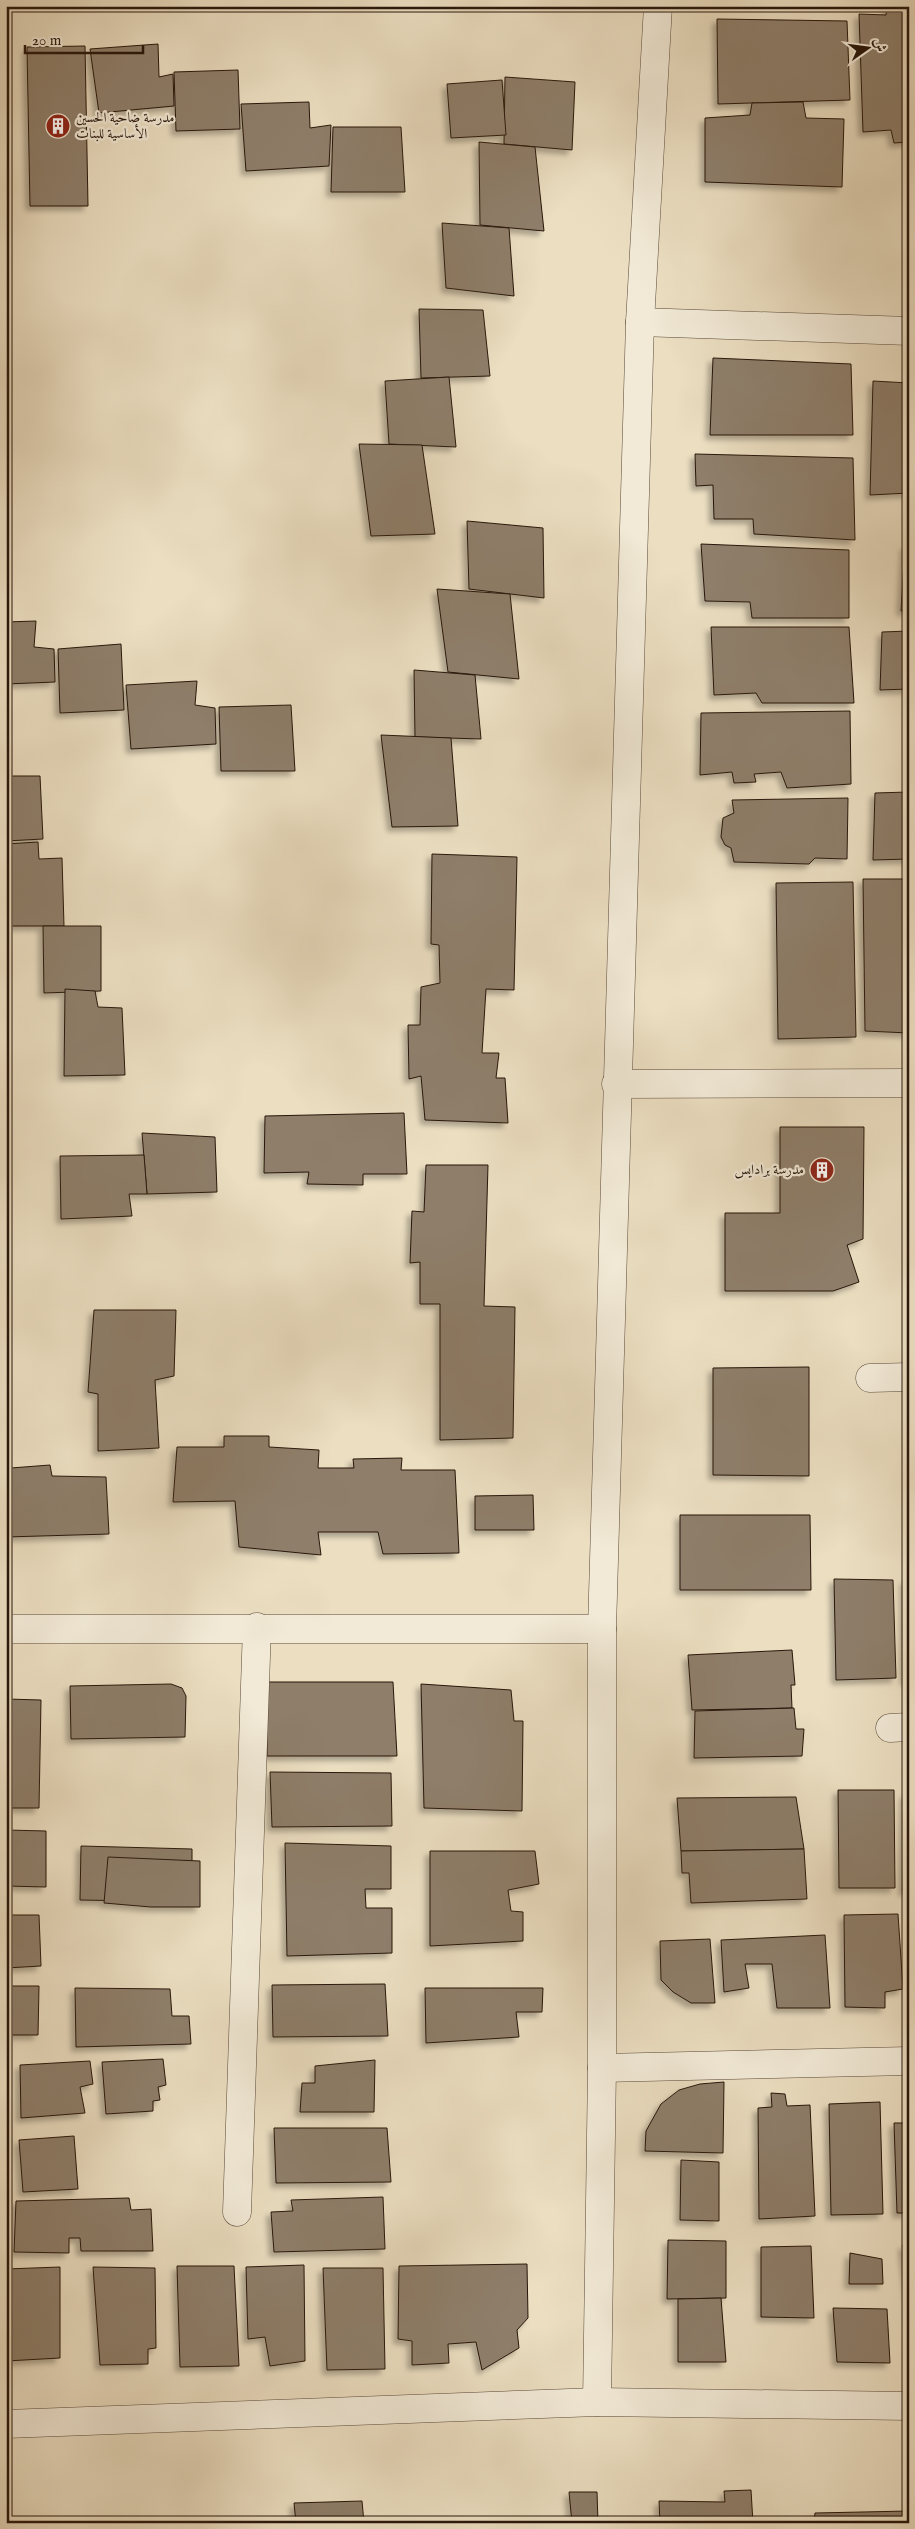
<svg xmlns="http://www.w3.org/2000/svg" width="915" height="2529" font-family="'IM FELL English',Amiri,serif">
<style>
.building{fill:#8e7e6a;stroke:#29170c;filter:url(#shadow)}
.lines{fill:none;stroke-linecap:round;stroke-linejoin:round}
.street-casing{stroke:#5a4939;stroke-width:29}
.street{stroke:#f2ead7;stroke-width:28}
.labels{text-anchor:middle;dominant-baseline:central;stroke-width:4.5;stroke-linejoin:round;paint-order:stroke}
.poi-label{font-size:14px;fill:#29170c;stroke:#f2ead7;text-anchor:start}
</style>
<defs>
<filter id="shadow"><feDropShadow dx="-4.5" dy="4.5" stdDeviation="2.5" flood-color="#0004"/></filter>
</defs>
<rect width="100%" height="100%" fill="#ebdec1"/>
<filter id="stains"><feTurbulence type="fractalNoise" baseFrequency=".004" numOctaves="4"/><feColorMatrix values="0 0 0 0 .2 0 0 0 0 .09 0 0 0 0 .02 0 0 0 .5 -.17"/></filter>
<radialGradient id="worn" r=".72"><stop offset=".6" stop-color="#630" stop-opacity="0"/><stop offset="1" stop-color="#630" stop-opacity=".3"/></radialGradient>
<g class="building">
<path d="M909,6V142L894,143L891,130L863,132L859,14L886,15L887,7Z"/>
<path d="M717,19L847,21L850,100L718,104Z"/>
<path d="M158,44L159,77L173,74L174,106L99,113L90,49Z"/>
<path d="M85,46L88,206H30L27,47Z"/>
<path d="M238,70L240,129L176,131L174,72Z"/>
<path d="M505,77L575,82L572,150L504,144Z"/>
<path d="M502,80L506,135L451,138L447,84Z"/>
<path d="M309,102L310,128L331,125L329,166L246,171L241,104Z"/>
<path d="M803,102L806,118L844,119L842,187L705,182V118L750,115L752,103Z"/>
<path d="M333,127H401L405,192H331Z"/>
<path d="M479,142L535,147L544,231L480,225Z"/>
<path d="M442,223L509,228L514,296L446,288Z"/>
<path d="M419,309L483,310L490,376L421,378Z"/>
<path d="M713,358L851,364L853,435H710Z"/>
<path d="M449,377L456,447L389,444L385,381Z"/>
<path d="M873,381L909,383V493L870,495Z"/>
<path d="M359,444L422,445L435,534L371,536Z"/>
<path d="M695,454L853,458L855,540L754,534L753,519H714L713,485L696,486Z"/>
<path d="M467,521L543,528L544,598L469,589Z"/>
<path d="M701,544L849,550V618H752L750,602L705,601Z"/>
<path d="M905,545H909V611H901Z"/>
<path d="M437,589L510,594L519,679L448,672Z"/>
<path d="M36,621L34,647L54,649L55,682L6,684V622Z"/>
<path d="M711,627H849L854,703H762L756,693L714,695Z"/>
<path d="M909,631V689L880,690L882,632Z"/>
<path d="M121,644L124,710L60,713L58,649Z"/>
<path d="M414,670L475,675L481,739L415,737Z"/>
<path d="M197,681L195,705L215,708L216,744L131,749L126,685Z"/>
<path d="M291,705L295,771H221L219,707Z"/>
<path d="M850,711L851,784L787,788L781,772L754,774L756,782L734,783L732,772L700,775L701,713Z"/>
<path d="M381,735L451,738L458,826L392,827Z"/>
<path d="M6,776H40L43,839L6,841Z"/>
<path d="M909,792V859L873,860L875,793Z"/>
<path d="M848,798L847,859L815,858L809,864L734,862L731,848L725,845L721,837L723,818L734,813L732,800Z"/>
<path d="M38,842L39,859L62,858L64,926H6V844Z"/>
<path d="M432,854L517,857L514,990L486,989L482,1053H499L496,1078H505L508,1123L425,1120L421,1076L409,1079L408,1025H420L421,987L440,983L439,945L431,944Z"/>
<path d="M863,879H909V1033L865,1031Z"/>
<path d="M853,882L856,1037L778,1039L776,883Z"/>
<path d="M43,926H101V991L44,993Z"/>
<path d="M65,989L95,991L98,1007L122,1008L125,1075L64,1076Z"/>
<path d="M404,1113L407,1174H363V1185L307,1184L309,1172L264,1173L265,1116Z"/>
<path d="M780,1127H864L863,1239L847,1245L859,1282L833,1291H725V1213H780Z"/>
<path d="M142,1133L215,1137L217,1192L147,1194Z"/>
<path d="M144,1155L147,1194H129L132,1216L61,1219L60,1156Z"/>
<path d="M426,1165H488L484,1306L515,1307L513,1438L440,1440V1304H420V1262L410,1263L412,1211L424,1212Z"/>
<path d="M94,1310H176L174,1376L155,1380L159,1448L98,1451V1394L88,1392Z"/>
<path d="M809,1367V1476L713,1475V1368Z"/>
<path d="M9,1435L11,1468L50,1465L52,1476L106,1477L109,1534L6,1537V1436Z"/>
<path d="M224,1436H269V1447L319,1450L318,1468H354L353,1459L402,1458L401,1470H455L459,1553L383,1554L378,1532H318L321,1555L239,1547L235,1501L173,1502L177,1447H224Z"/>
<path d="M533,1495L534,1530H475V1496Z"/>
<path d="M680,1515H810L811,1590H680Z"/>
<path d="M834,1579L893,1580L896,1678L836,1680Z"/>
<path d="M905,1580H909V1680L905,1681Z"/>
<path d="M792,1650L795,1685H791L792,1708L692,1710L688,1655Z"/>
<path d="M267,1682H393L397,1756H267Z"/>
<path d="M171,1684L182,1688L186,1696L185,1737L71,1739L70,1686Z"/>
<path d="M421,1684L511,1690L514,1721H523L522,1811L424,1808Z"/>
<path d="M6,1699L41,1700L39,1808H6Z"/>
<path d="M794,1708L796,1729H804L802,1756L694,1758L695,1711Z"/>
<path d="M270,1772L391,1773L392,1826L272,1827Z"/>
<path d="M838,1790H894L895,1888H839Z"/>
<path d="M905,1794H909V1891H903Z"/>
<path d="M796,1797L804,1849L681,1851L677,1798Z"/>
<path d="M6,1830L46,1831V1887L6,1886Z"/>
<path d="M285,1843L391,1846V1889H365L366,1908H392V1953L287,1956Z"/>
<path d="M81,1846L192,1849V1902L80,1900Z"/>
<path d="M804,1849L807,1899L691,1903L689,1873H682L681,1851Z"/>
<path d="M430,1851H535L539,1884L508,1890L511,1911L523,1912V1941L430,1946Z"/>
<path d="M108,1857L200,1861V1907H151L104,1903Z"/>
<path d="M898,1914L903,1989L885,1992V2008L845,2007L844,1915Z"/>
<path d="M6,1915H39L41,1966L6,1968Z"/>
<path d="M825,1935L830,2008H777L772,1964H745L749,1988L724,1992L721,1940Z"/>
<path d="M710,1939L715,2003H691L673,1992L661,1980L660,1941Z"/>
<path d="M385,1984L388,2036L273,2037L272,1985Z"/>
<path d="M6,1986H39L38,2035H6Z"/>
<path d="M75,1988L170,1989L172,2016H189L191,2044L76,2047Z"/>
<path d="M425,1988H543L542,2012H516L519,2037L426,2043Z"/>
<path d="M163,2059L166,2085L158,2087L160,2100L153,2101V2111L106,2114L102,2062Z"/>
<path d="M375,2060L374,2112H300L302,2083H315V2066Z"/>
<path d="M90,2061L93,2084L80,2087L85,2113L21,2118L20,2065Z"/>
<path d="M724,2082L723,2153L645,2151L646,2131L661,2104L679,2090L700,2084Z"/>
<path d="M771,2093L785,2094L787,2106L810,2105L815,2216L759,2219L758,2108L772,2107Z"/>
<path d="M880,2102L883,2214L831,2215L829,2104Z"/>
<path d="M894,2123H909V2213H897Z"/>
<path d="M274,2128H387L391,2182L276,2183Z"/>
<path d="M74,2136L78,2189L23,2192L19,2140Z"/>
<path d="M681,2160L719,2162V2221L680,2220Z"/>
<path d="M383,2197L385,2249L274,2252L271,2212L293,2211L291,2200Z"/>
<path d="M129,2198L131,2210L151,2209L153,2251H81L80,2238H69V2253L14,2252L16,2201Z"/>
<path d="M668,2240L726,2241V2298L667,2299Z"/>
<path d="M903,2245H909V2297Z"/>
<path d="M811,2246L814,2318L761,2317V2247Z"/>
<path d="M850,2253L882,2259L883,2284H849Z"/>
<path d="M527,2264L528,2318L517,2330L519,2348L482,2370L476,2342L448,2344L449,2363L412,2365V2341L398,2339L399,2266Z"/>
<path d="M304,2265L305,2361L270,2366L265,2337L248,2339L246,2267Z"/>
<path d="M177,2266H234L239,2366L180,2367Z"/>
<path d="M60,2267V2358L6,2361V2269Z"/>
<path d="M93,2267L155,2268L156,2348L148,2349V2364L100,2365Z"/>
<path d="M323,2268H383L385,2369L327,2370Z"/>
<path d="M721,2298L726,2362H678V2299Z"/>
<path d="M833,2308L887,2309L890,2363L837,2362Z"/>
<path d="M751,2490L753,2523H660L659,2501L725,2502L724,2491Z"/>
<path d="M569,2492H597L598,2523H572Z"/>
<path d="M362,2501L364,2523H296L294,2503Z"/>
<path d="M909,2511V2523H814L815,2513Z"/>
</g>
<g class="lines">
<defs>
<g id="street">
<path d="M640,322L909,331"/>
<path d="M616,1084L909,1083"/>
<path d="M870,1378L909,1377"/>
<path d="M6,1629H602"/>
<path d="M890,1728L909,1727"/>
<path d="M602,2068L909,2061"/>
<path d="M237,2212L257,1627"/>
<path d="M597,2402L602,2068V1629L640,322L658,6"/>
<path d="M6,2424L597,2402L909,2406"/>
</g>
</defs>
<use href="#street" class="street-casing"/>
<use href="#street" class="street"/>
</g>
<defs>
<symbol id="building-disc" viewBox="-11 -11 22 22"><circle r="9.5" fill="#8f2418" stroke="#f2ead7"/><path d="M-4-6H4V6H1V3H-1V6H-4ZM-2.5-4.3h1.7v1.8h-1.7ZM.8-4.3h1.7v1.8H.8ZM-2.5-1h1.7V.8h-1.7ZM.8-1h1.7V.8H.8Z" fill="#fff"/></symbol>
</defs>
<g fill-rule="evenodd">
<use href="#building-disc" x="44" y="112" width="28" height="28"/>
<use href="#building-disc" x="808" y="1156" width="28" height="28"/>
</g>
<g class="labels">
<g class="poi-label">
<text x="76" y="118">مدرسة ضاحية الحسين<tspan x="76" dy="16">الأساسية للبنات</tspan></text>
<text x="804" y="1170" text-anchor="end">مدرسة برادايس</text>
</g>
</g>
<rect width="915" height="2529" fill="none" stroke="#ebdec1" stroke-width="25"/>
<rect x="8" y="8" width="900" height="2514" fill="none" stroke="#29170c" stroke-width="2.5"/>
<rect x="12" y="12" width="890" height="2504" fill="none" stroke="#29170c"/>
<g transform="translate(868 48) rotate(76)" stroke="#f2ead7" stroke-width="4" paint-order="stroke">
<path d="M0-4L9 19L0 12L-9 19Z" fill="#29170c"/>
<text y="-8" font-size="14" font-weight="bold" text-anchor="middle" fill="#29170c">ش</text>
</g>
<path d="M25 45v8h118v-8" fill="none" stroke="#29170c" stroke-width="2.5"/>
<text x="32" y="45" font-size="15" fill="#29170c" stroke="#f2ead7" stroke-width="4" paint-order="stroke">20 m</text>
<rect width="100%" height="100%" filter="url(#stains)"/>
<rect width="100%" height="100%" fill="url(#worn)"/>
</svg>
